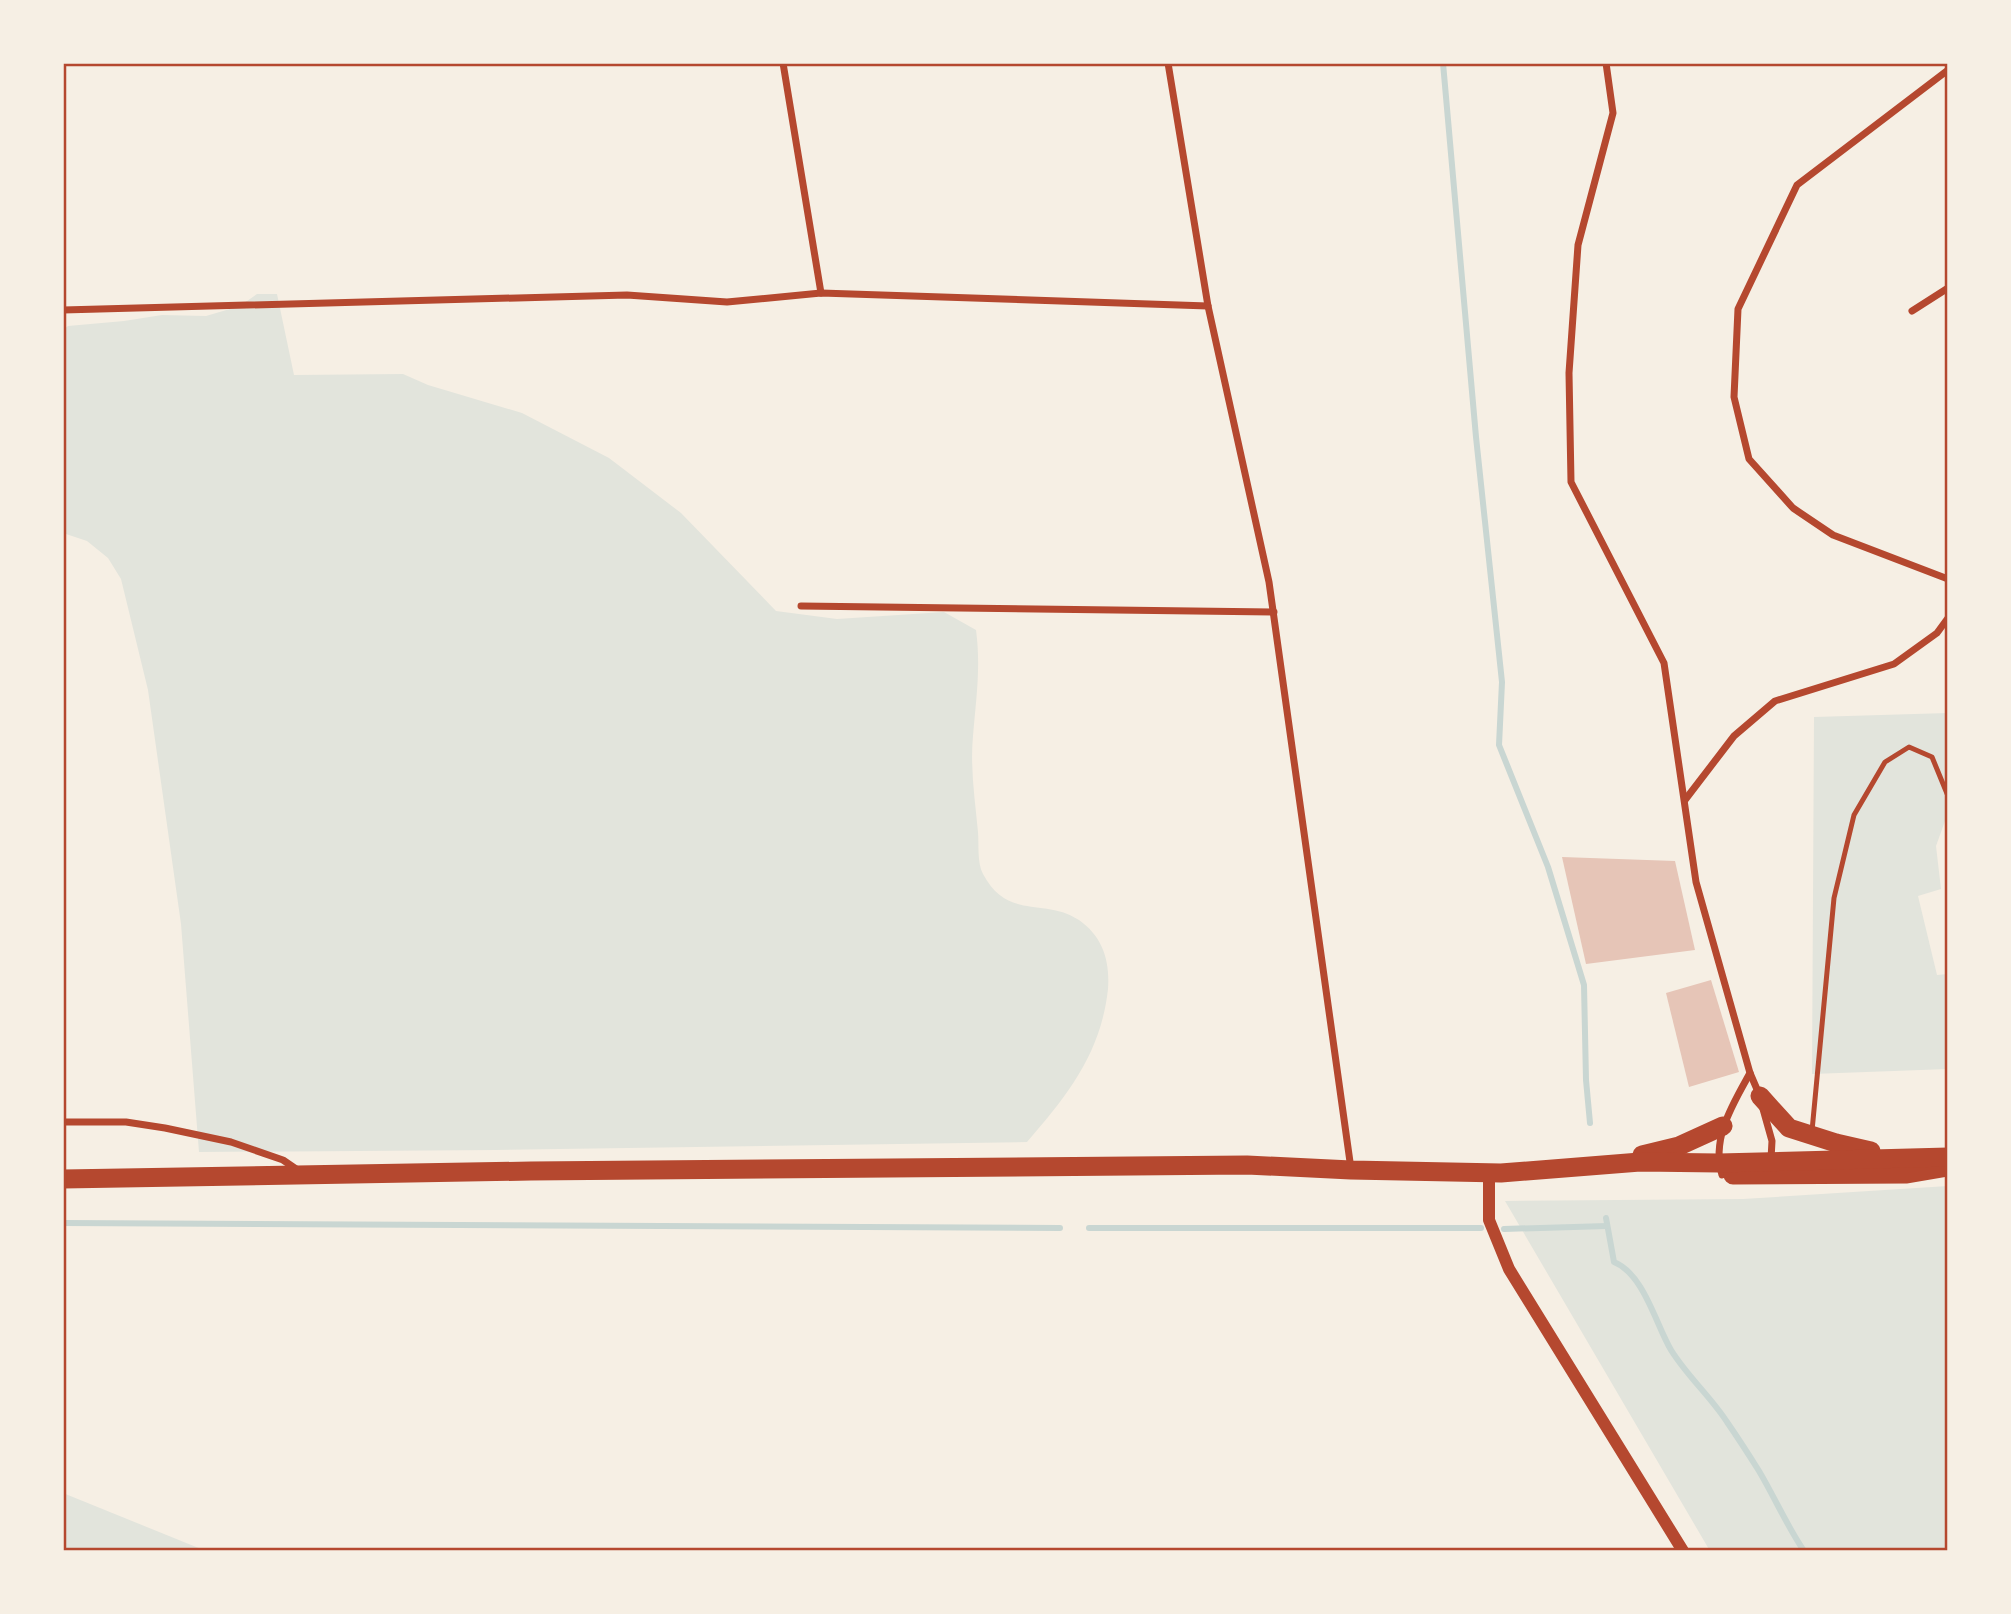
<svg xmlns="http://www.w3.org/2000/svg" width="2011" height="1614" font-family="'Titillium Web',sans-serif">
<style>
.green{fill:#e2e4dc}
.lines{fill:none;stroke-linecap:round;stroke-linejoin:round}
.stream{stroke:#c9d6d2;stroke-width:6}
.building{fill:#e6c5b7}
.service{stroke:#b5482f;stroke-width:5}
.minor{stroke:#b5482f;stroke-width:7}
.tertiary{stroke:#b5482f;stroke-width:12}
.trunk{stroke:#b5482f;stroke-width:19}
.neatline{fill:none;stroke:#b5482f;stroke-width:2.5}
</style>
<rect width="100%" height="100%" fill="#f6efe4"/>
<g class="green">
<path d="M257,294H277L294,375L403,374L428,385L522,413L609,458L681,513L776,611L837,619L944,612L976,630C981,667 976,700 973,736C970,768 975,800 978,832C979,844 977,863 983,874C1008,921 1044,897 1079,920C1103,937 1110,961 1108,989C1101,1053 1068,1095 1027,1142L496,1150L199,1152L181,924L148,690L121,579L108,558L87,541L63,533V330L68,326L124,321L162,315L206,316L240,306Z"/>
<path d="M1948,713V822L1945,821L1936,846L1941,889L1918,896L1937,975L1948,974V1069L1812,1074L1814,717Z"/>
<path d="M1948,1186V1551H1710L1505,1201L1743,1199Z"/>
<path d="M63,1493L206,1551H63Z"/>
</g>
<g class="lines">
<g class="stream">
<path d="M1443,63L1476,437L1502,682L1499,745L1548,867L1584,985L1586,1080L1590,1123"/>
<path d="M1606,1218L1614,1262C1644,1274 1656,1325 1671,1350C1687,1376 1711,1397 1727,1422C1738,1438 1749,1455 1759,1471C1775,1498 1787,1526 1804,1551"/>
<path d="M63,1223L1060,1228"/>
<path d="M1089,1228H1481"/>
<path d="M1504,1229L1607,1226"/>
</g>
</g>
<g class="building">
<path d="M1562,857L1675,861L1695,950L1586,964Z"/>
<path d="M1711,980L1739,1072L1689,1087L1666,993Z"/>
</g>
<g class="lines">
<path class="service" d="M1812,1131L1834,898L1854,815L1885,762L1909,747L1932,757L1948,796"/>
<g class="minor">
<path d="M783,63L821,293"/>
<path d="M1168,63L1208,306L1269,582L1351,1169"/>
<path d="M1606,63L1613,113L1578,245L1569,373L1571,482L1664,663L1696,882L1750,1073L1759,1094"/>
<path d="M1948,70L1797,185L1738,309L1734,397L1749,459L1793,508L1833,535L1948,579"/>
<path d="M63,310L627,295L727,302L821,293L1208,306"/>
<path d="M1912,311L1948,288"/>
<path d="M801,606L1274,612"/>
<path d="M1685,800L1734,736L1775,701L1894,664L1937,633L1948,618"/>
<path d="M1763,1109L1772,1141L1771,1159"/>
<path d="M63,1122H126L165,1128L231,1142L283,1160L299,1171"/>
<path d="M1722,1175C1711,1138 1733,1104 1750,1073"/>
</g>
<path class="tertiary" d="M1489,1173V1220L1509,1269L1683,1551"/>
<g class="trunk">
<path d="M1760,1096L1789,1128L1836,1143L1871,1151"/>
<path d="M1642,1155L1679,1146L1723,1126"/>
<path d="M1733,1175L1907,1174L1948,1167"/>
<path d="M63,1179L531,1171L1247,1165L1351,1170L1501,1173L1640,1162L1719,1163L1948,1157"/>
</g>
</g>
<rect width="2011" height="1614" fill="none" stroke="#f6efe4" stroke-width="130"/>
<rect x="65" y="65" width="1881" height="1484" class="neatline"/>
</svg>
